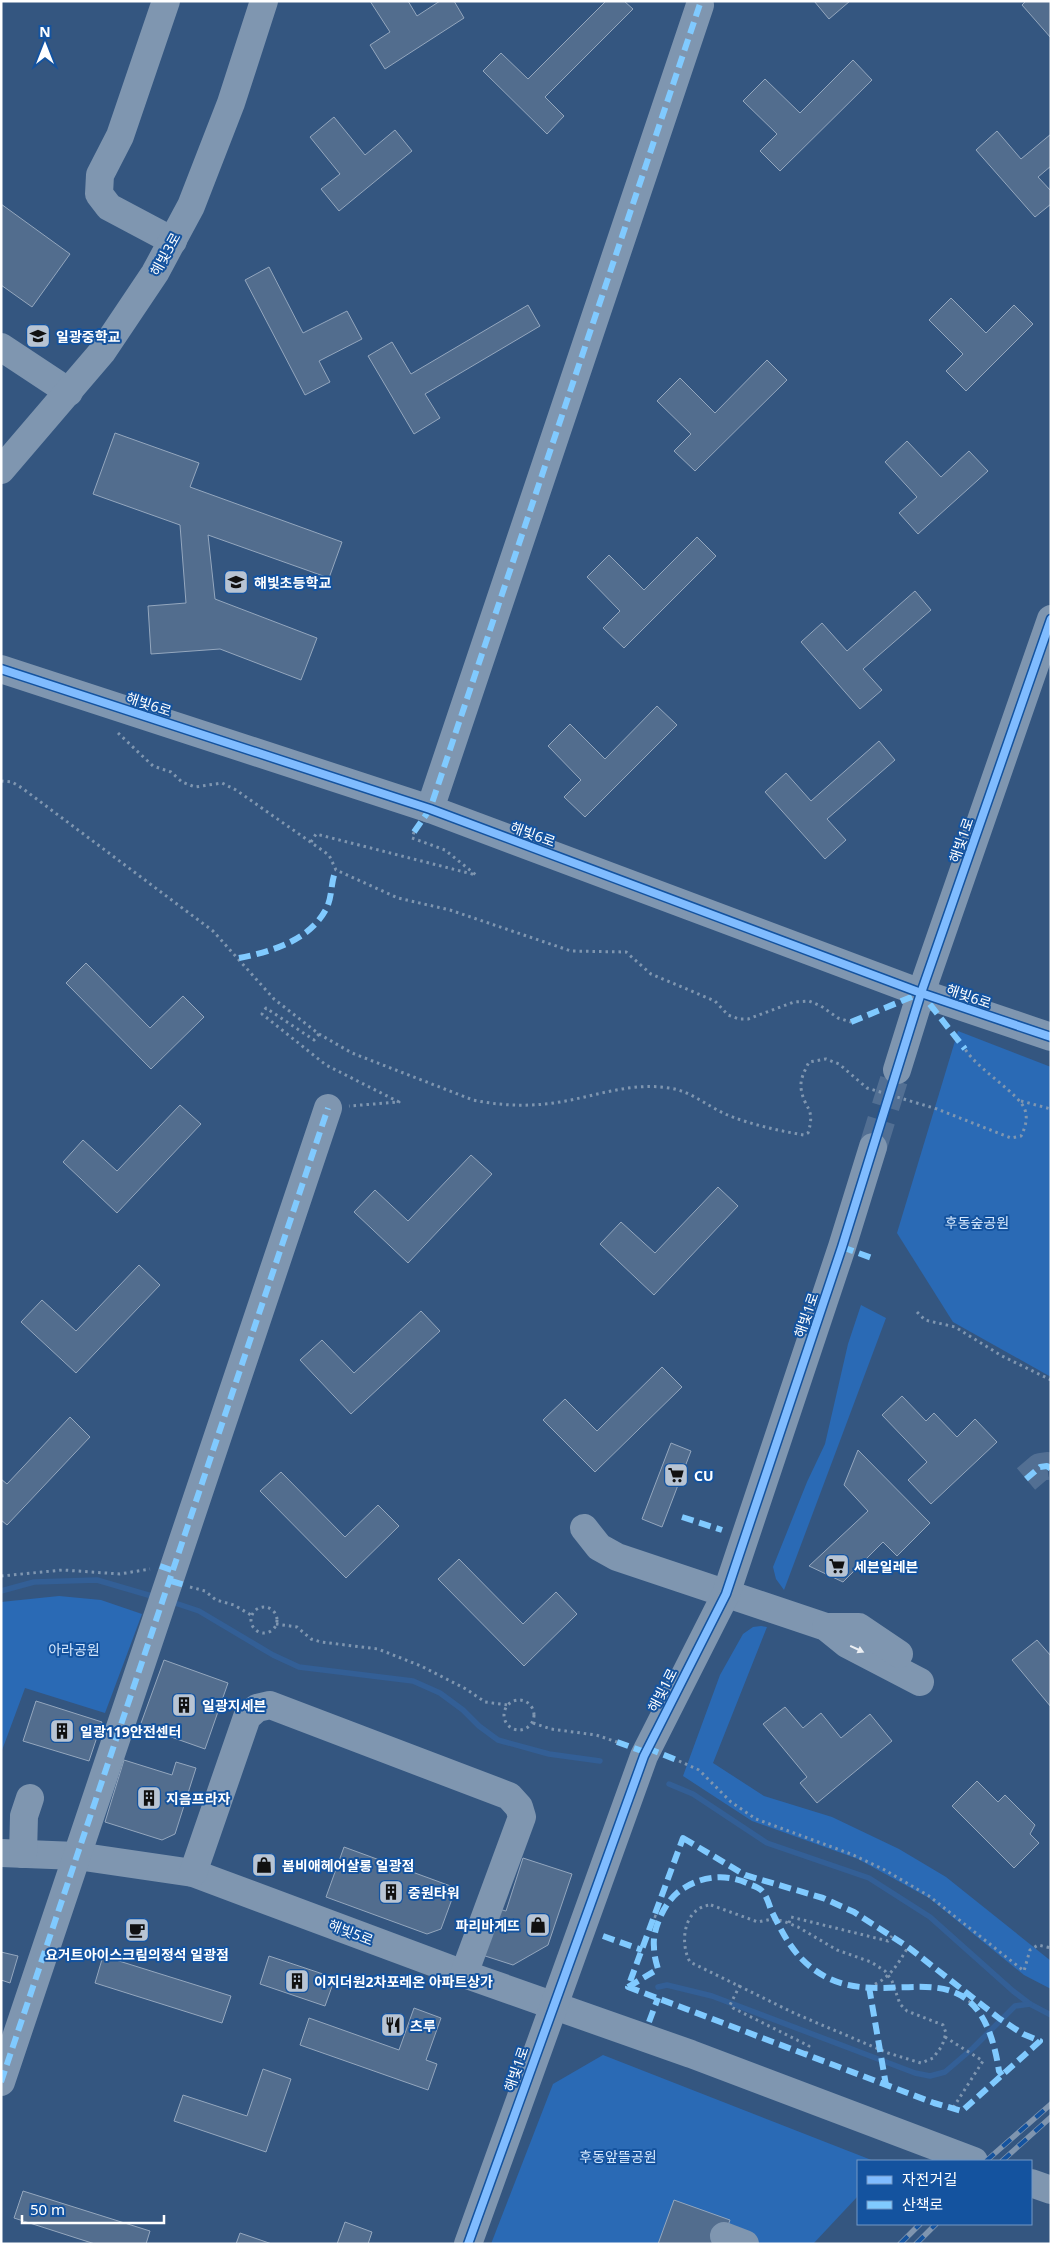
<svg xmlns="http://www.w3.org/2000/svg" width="1052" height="2245" font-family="'Noto Sans','Noto Sans KR',sans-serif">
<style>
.green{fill:#2a6ab5}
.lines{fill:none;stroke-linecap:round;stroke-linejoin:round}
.stream{stroke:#335f96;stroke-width:5.5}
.building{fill:#526d8e;stroke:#94a7be}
.minor-tunnel{stroke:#526f93;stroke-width:28;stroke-dasharray:28 14;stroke-linecap:butt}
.path{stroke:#7f96b0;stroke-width:3;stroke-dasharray:2.5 4;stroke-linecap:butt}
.minor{stroke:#7f96b0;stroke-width:28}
.rail-casing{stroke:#7f95af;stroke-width:5.5}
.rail{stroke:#14539f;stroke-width:4;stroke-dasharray:11;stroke-linecap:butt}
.path-bridge{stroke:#7f96b0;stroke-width:3;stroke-dasharray:2.5 4;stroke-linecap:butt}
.quiet{stroke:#80caff;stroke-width:6;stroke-dasharray:12 6;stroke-linecap:butt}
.cycleway-casing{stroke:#14539f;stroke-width:11}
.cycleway{stroke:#80bcff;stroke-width:8}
.oneway{fill:#eceff3}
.labels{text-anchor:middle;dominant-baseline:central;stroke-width:4;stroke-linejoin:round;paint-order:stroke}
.street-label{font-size:14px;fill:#fff;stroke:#14539f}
.poi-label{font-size:14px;font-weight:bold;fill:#fff;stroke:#14539f;text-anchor:start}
.park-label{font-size:14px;fill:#d5e8fd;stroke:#14539f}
</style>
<rect width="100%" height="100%" fill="#345680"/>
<g class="green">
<path d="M958,1031L1051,1067V1377L953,1322L897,1233Z"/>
<path d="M861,1305L886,1318L784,1590L776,1579L773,1567L807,1482L825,1444L848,1344Z"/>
<path d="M59,1596L101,1600L142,1614L105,1713L25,1688L1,1753V1602Z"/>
<path d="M761,1626L767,1627L713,1763L764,1796L832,1817L899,1849L946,1877L1051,1961V1989L1024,1975L929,1898L858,1859L752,1821L683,1776L720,1675L743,1634L753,1627Z"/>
<path d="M603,2055L874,2161H858V2196L813,2244H491L553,2084Z"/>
</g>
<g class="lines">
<g class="stream">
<path d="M1,1591L34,1582L97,1580L155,1597"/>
<path d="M169,1601L199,1611L273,1655L299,1667L413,1681L440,1693L463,1710L479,1726L498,1740L549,1754L600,1761"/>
<path d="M669,1784L693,1794L767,1843L869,1878L930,1917L1013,1991L1030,2004L1051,2015"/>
<path d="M658,1987L667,1985L712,1996L915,2073L930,2076L945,2072L973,2048L1015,2006L1030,2004"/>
</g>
</g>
<g class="building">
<path d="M370,1H408L417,16L440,1H454L464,18L385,69L370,45L390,32Z"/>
<path d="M606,1H624L633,9L545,97L564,116L547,134L483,71L501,53L528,79Z"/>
<path d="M814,1H850L829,19Z"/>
<path d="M1026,1H1051V38L1022,5Z"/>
<path d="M853,60L872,80L780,171L760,151L777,134L743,101L765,79L800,113Z"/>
<path d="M334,117L365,155L395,130L412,151L339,211L321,189L340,174L310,137Z"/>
<path d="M997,131L1021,159L1051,134V166L1038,177L1051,191V204L1035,217L976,150Z"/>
<path d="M1,204L70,254L32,307L1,285Z"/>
<path d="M269,267L303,333L347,311L362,339L319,361L330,382L305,395L245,280Z"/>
<path d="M951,298L986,333L1014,305L1033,324L966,391L946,371L963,354L929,320Z"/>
<path d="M528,305L540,326L425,394L440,418L414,434L368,356L392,342L411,374Z"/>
<path d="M767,360L787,380L695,471L674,451L691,434L657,401L680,378L715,413Z"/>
<path d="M115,433L199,463L190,487L342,542L329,578L208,535L215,599L317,638L301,680L220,649L151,654L148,606L186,603L180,525L93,494Z"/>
<path d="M907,441L941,477L969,451L988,471L918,534L899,513L917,497L885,462Z"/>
<path d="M697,537L716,556L624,648L603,628L620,611L587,577L609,555L644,590Z"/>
<path d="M915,591L931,610L863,669L882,690L860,709L801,642L822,623L847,651Z"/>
<path d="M657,706L677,725L585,817L564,797L581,780L548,746L570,724L605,759Z"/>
<path d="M879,741L895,760L827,819L846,840L825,859L765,792L786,773L811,801Z"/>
<path d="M86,963L150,1028L183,996L204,1017L151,1069L66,983Z"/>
<path d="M180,1105L201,1124L117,1213L63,1162L83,1140L117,1171Z"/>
<path d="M471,1155L492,1174L408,1263L354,1212L375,1190L408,1221Z"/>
<path d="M718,1187L738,1206L654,1295L600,1244L621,1222L655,1253Z"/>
<path d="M139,1265L160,1285L76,1373L21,1322L42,1300L76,1331Z"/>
<path d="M421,1311L440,1331L351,1414L300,1360L322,1340L354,1373Z"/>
<path d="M662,1367L682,1387L595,1472L543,1420L565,1399L597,1431Z"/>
<path d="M902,1396L926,1421L934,1413L957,1437L975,1419L997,1442L931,1504L908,1480L927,1462L882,1415Z"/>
<path d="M70,1417L90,1437L7,1525L1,1520V1479L7,1484Z"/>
<path d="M671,1443L691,1451L662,1527L642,1519Z"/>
<path d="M858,1450L930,1523L897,1556L883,1542L843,1582L809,1566L868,1511L844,1485Z"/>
<path d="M281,1472L345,1537L378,1505L399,1526L346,1578L260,1491Z"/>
<path d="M459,1559L523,1624L556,1592L577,1614L524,1666L438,1579Z"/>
<path d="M1037,1640L1051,1656V1707L1012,1660Z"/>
<path d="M164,1660L228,1683L205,1749L140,1726Z"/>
<path d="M36,1701L102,1722L89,1761L23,1741Z"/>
<path d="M785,1707L803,1728L821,1713L841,1738L870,1714L892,1741L817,1803L800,1783L807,1777L763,1724Z"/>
<path d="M124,1760L172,1775L176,1762L196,1768L175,1834L162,1840L105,1822Z"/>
<path d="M977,1781L998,1802L1005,1795L1035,1825L1030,1834L1039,1843L1014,1868L952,1806Z"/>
<path d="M344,1847L456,1888L441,1929L427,1934L326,1897Z"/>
<path d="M523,1858L572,1874L548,1945L513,1965L479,1954L495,1908L506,1911Z"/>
<path d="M1,1952L18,1956L10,1983L1,1980Z"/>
<path d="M103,1956L231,1996L222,2023L95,1983Z"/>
<path d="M269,1956L335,1978L325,2006L260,1984Z"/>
<path d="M414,2008L441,2018L426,2060L437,2064L428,2090L300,2045L309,2018L399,2050Z"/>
<path d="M263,2069L291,2079L266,2152L174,2121L183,2095L247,2116Z"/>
<path d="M23,2191L150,2231L146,2244H95L14,2218Z"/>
<path d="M674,2200L730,2220L721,2244H658Z"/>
<path d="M345,2222L372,2232L368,2244H337Z"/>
<path d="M240,2233L272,2244H236Z"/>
</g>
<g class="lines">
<g class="minor-tunnel">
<path d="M873,1147L897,1070"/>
<path d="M1026,1479L1040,1467L1047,1466L1051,1469"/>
</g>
<g class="path">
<path d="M118,733L153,766L171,772L182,782L195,787L222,783L236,790L329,855L336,870L398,898L450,910L571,951L626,952L651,974L715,1001L728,1015L739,1019H748L794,1002L809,1001L821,1006L838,1018L851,1022"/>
<path d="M1,781L12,782L22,788L213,931L274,999L319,1034L352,1053L473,1100C502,1106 530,1107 560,1102C596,1096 631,1082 669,1088C692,1091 709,1108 730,1116C753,1125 780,1131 804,1135L808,1133C816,1107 804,1110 801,1088C800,1079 805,1070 809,1062L826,1059L839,1064L867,1088L937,1109L1011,1138L1021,1136C1025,1128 1028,1119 1025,1110C1020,1094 978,1070 965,1049"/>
<path d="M311,842L316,834L476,875L445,850L412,838L414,832"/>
<path d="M319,1034L314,1040L266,1008L262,1014L326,1065L399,1102L349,1106"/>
<path d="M1021,1101L1051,1109"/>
<path d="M917,1312L925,1320L955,1327L1002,1356L1051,1380"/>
<path d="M1,1576L63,1570L120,1574L150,1569"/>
<path d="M190,1587L205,1591L216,1600L234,1605L251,1615"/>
<circle cx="264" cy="1620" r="13"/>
<path d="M276,1624L297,1627L311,1639L321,1642L378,1649L421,1666L466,1689L485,1702L508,1705"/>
<circle cx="519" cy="1715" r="15"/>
<path d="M533,1723L551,1729L596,1735L617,1742"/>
<path d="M679,1761L699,1770L731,1802L756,1819L851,1854L883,1869L929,1896L1024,1971L1030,1950L1038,1945L1051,1948"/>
<path d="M743,1881L745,1875"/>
<path d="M711,1905L758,1922L772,1919L783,1921L798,1927L837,1950L871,1962L885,1971L892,1981L900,2004L907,2011L943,2025L946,2033L942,2046L933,2058L921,2063L888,2053L796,2014L690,1962C679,1942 684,1907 711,1905Z"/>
<path d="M654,1916L660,1918"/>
<path d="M789,1923L791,1917L888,1941L892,1936"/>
<path d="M740,1985L730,2005L733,2008L809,2046L806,2054"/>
<path d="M969,2003L973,1998"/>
<path d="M945,2037L983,2061L953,2108"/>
</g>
<g class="minor">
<path d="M166,1L120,136L100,175L99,194L109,207L173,241"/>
<path d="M1,347L69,392"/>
<path d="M1,470L102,352L155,273L191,206L231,103L264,1"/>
<path d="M1,669L430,809L921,993L1051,1037"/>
<path d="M430,809L700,5"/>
<path d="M897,1070L921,993L1051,619"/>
<path d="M584,1528L599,1547L617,1557L826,1627L847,1644L920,1682"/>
<path d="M826,1627H859L899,1654"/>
<path d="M1,1853L77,1856L193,1873L464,1974L691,2054L974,2161"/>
<path d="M23,1854L24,1816L30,1798"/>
<path d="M193,1873L247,1717L257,1708L270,1705L509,1796L519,1807L522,1817L464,1974"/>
<path d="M1,2082L328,1108"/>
<path d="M1031,2183L1051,2190"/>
<path d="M724,2236L745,2244"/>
<path d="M468,2244L644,1756L726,1594L842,1247L873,1147"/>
</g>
<defs>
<g id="rail">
<path d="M986,2161L1051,2104"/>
<path d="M1002,2161L1051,2117"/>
<path d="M900,2244L920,2224"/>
<path d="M916,2244L936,2224"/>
</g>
</defs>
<use href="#rail" class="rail-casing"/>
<use href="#rail" class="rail"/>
<path class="path-bridge" d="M869,1987C889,1979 897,1966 908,1947"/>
<g class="quiet">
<path d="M414,832L430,809L701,1"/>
<path d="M239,958C270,952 308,941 325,911C333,898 330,883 336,870"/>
<path d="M851,1022L921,993L965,1049"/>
<path d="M842,1247L872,1258"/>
<path d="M1026,1479L1040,1467L1047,1466L1051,1469"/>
<path d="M682,1517L722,1530"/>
<path d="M160,1566L174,1571"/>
<path d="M171,1581L185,1585"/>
<path d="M617,1742L645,1752"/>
<path d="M647,1748L679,1761"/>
<path d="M683,1838L745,1875L823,1898L854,1912L908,1947L1000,2019L1023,2034L1040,2041L962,2111L934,2103L628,1987Z"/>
<path d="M603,1936L642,1950"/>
<path d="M628,1987L658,1969C656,1962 654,1955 654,1947C652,1930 664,1904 677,1893C698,1876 726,1872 751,1885C754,1886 759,1888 761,1890C766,1894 769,1904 771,1910C782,1932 792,1953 812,1968C883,2024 977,1928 999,2071L1002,2075"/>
<path d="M869,1987L886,2085"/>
<path d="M649,2022L658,1998"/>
<path d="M1,2082L328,1108"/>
</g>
<defs>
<g id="cycleway">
<path d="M1,669L430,809L921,993L1051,1037"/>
<path d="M468,2244L644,1756L726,1594L842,1247L921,993L1051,619"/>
</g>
</defs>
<use href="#cycleway" class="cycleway-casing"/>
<use href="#cycleway" class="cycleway"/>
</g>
<defs><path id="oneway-solid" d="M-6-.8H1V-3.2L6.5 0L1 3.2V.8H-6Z" transform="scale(1.25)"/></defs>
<use class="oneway" href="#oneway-solid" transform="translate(857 1649) rotate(25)"/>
<defs>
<symbol id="school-square" viewBox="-11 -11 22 22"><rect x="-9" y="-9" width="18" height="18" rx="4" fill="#b8c4d3" stroke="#14539f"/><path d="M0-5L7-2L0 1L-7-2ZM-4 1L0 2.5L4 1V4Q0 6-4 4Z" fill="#111"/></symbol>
<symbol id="supermarket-square" viewBox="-11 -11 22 22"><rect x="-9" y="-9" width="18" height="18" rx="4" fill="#b8c4d3" stroke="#14539f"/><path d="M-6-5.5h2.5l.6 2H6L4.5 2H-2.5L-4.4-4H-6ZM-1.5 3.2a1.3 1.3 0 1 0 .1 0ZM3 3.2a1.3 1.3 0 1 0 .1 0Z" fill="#111"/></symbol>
<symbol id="building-square" viewBox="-11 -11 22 22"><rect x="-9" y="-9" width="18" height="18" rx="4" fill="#b8c4d3" stroke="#14539f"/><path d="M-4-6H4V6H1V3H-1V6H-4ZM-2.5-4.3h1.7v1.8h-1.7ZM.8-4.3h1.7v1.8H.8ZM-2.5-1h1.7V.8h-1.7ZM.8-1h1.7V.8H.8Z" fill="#111"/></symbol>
<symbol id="shop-square" viewBox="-11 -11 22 22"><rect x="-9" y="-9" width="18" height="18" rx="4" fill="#b8c4d3" stroke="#14539f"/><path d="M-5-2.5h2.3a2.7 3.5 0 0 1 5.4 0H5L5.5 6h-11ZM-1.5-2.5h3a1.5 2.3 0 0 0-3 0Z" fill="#111"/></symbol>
<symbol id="cafe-square" viewBox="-11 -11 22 22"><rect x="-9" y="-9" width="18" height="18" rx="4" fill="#b8c4d3" stroke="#14539f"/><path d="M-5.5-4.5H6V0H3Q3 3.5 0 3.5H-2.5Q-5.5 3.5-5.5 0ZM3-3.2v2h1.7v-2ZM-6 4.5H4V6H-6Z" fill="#111"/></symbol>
<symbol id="restaurant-square" viewBox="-11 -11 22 22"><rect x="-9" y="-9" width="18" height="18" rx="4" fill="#b8c4d3" stroke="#14539f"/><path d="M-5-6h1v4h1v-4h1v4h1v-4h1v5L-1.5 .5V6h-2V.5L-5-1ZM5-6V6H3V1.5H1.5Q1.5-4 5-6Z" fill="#111"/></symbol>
</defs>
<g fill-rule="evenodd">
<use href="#school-square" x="24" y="322" width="28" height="28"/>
<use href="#school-square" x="222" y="568" width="28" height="28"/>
<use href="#supermarket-square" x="662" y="1461" width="28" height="28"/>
<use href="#supermarket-square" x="823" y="1552" width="28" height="28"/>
<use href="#building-square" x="170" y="1691" width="28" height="28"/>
<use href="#building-square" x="48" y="1717" width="28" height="28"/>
<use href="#building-square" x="135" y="1784" width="28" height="28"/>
<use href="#shop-square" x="250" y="1851" width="28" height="28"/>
<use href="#building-square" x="377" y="1878" width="28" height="28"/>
<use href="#shop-square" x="524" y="1911" width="28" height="28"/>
<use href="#cafe-square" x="123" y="1916" width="28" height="28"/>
<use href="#building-square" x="283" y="1967" width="28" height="28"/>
<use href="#restaurant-square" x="379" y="2011" width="28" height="28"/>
</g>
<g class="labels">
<g class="street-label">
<text transform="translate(165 254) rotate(-61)">해빛3로</text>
<text transform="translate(149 704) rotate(18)">해빛6로</text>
<text transform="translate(533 834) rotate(20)">해빛6로</text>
<text transform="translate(961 840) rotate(-71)">해빛1로</text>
<text transform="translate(969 996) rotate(19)">해빛6로</text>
<text transform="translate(806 1315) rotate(-71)">해빛1로</text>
<text transform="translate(662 1690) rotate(-63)">해빛1로</text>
<text transform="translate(351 1932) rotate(21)">해빛5로</text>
<text transform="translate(516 2069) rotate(-71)">해빛1로</text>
</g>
<g class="poi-label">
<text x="56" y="336">일광중학교</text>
<text x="254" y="582">해빛초등학교</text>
<text x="694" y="1475">CU</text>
<text x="854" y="1566">세븐일레븐</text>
<text x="202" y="1705">일광지세븐</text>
<text x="80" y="1731">일광119안전센터</text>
<text x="166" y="1798">지음프라자</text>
<text x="282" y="1865">봄비애헤어살롱 일광점</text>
<text x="408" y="1892">중원타워</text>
<text x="520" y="1925" text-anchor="end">파리바게뜨</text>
<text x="137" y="1954" text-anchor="middle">요거트아이스크림의정석 일광점</text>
<text x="314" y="1981">이지더원2차포레온 아파트상가</text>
<text x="410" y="2025">츠루</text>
</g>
<g class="park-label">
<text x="977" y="1222">후동숲공원</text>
<text x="74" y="1649">아라공원</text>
<text x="618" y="2156">후동앞뜰공원</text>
</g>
</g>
<rect width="1052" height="2245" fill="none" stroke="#ffffff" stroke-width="5"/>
<rect x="857" y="2160" width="175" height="65" fill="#14539f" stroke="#7298c5"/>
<rect x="867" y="2176" width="25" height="8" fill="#80bcff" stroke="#7298c5"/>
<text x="902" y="2185" font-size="15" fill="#ffffff">자전거길</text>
<rect x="867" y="2201" width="25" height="8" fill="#80caff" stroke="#7298c5"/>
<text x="902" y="2210" font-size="15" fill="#ffffff">산책로</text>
<g transform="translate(45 45)" stroke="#14539f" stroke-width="4" paint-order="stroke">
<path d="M0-4L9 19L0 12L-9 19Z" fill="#ffffff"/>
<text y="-8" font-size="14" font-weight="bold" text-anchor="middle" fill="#ffffff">N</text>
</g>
<path d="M22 2215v8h142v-8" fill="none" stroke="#ffffff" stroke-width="2.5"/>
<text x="30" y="2215" font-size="15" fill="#ffffff" stroke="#14539f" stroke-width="4" paint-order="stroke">50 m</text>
</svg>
